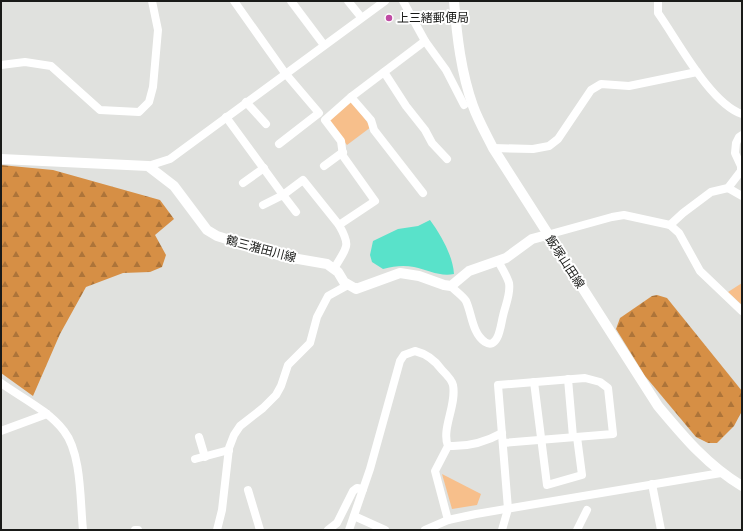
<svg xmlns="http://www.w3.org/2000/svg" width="743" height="531" font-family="Helvetica,'Noto Sans JP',sans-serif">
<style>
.forest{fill:url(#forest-firs)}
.park{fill:#f7bf8b}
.water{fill:#59e2ca}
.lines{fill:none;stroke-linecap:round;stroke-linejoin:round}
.minor{stroke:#fff;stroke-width:8}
.major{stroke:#fff;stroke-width:10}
.poi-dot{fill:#c04ba4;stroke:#fff;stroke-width:1.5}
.labels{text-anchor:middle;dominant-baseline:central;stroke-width:4;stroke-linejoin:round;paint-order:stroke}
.poi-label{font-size:12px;fill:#191a18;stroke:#fff;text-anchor:start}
.street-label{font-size:12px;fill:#191a18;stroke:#fff}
</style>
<defs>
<pattern id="forest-firs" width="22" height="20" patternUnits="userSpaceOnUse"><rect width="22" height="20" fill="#d68f45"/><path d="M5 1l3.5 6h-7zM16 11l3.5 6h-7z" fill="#ad7439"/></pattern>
</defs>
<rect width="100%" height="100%" fill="#e0e1de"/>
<g class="forest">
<path d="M1,165L53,170L160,200L174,219L155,235L166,255L162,267L150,272L123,273L86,287L60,334L33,396L1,373Z"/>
<path d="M657,295L667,298L742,391V411L734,426L717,443H708L696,437L645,376L616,329L620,318L652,296Z"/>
</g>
<g class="park">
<path d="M351,101L371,127L347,145L327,120Z"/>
<path d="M742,283V305L728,292Z"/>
<path d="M442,474L481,494L477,505L452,509Z"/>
</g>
<path class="water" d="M430,220C441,235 453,256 454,274C440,277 428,270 414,267C404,265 394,266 383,269L372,262L370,255L373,241L398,229L418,226Z"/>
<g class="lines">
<g class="minor">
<path d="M234,1L285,73L319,113L279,144"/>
<path d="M291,1L324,45"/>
<path d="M348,1L361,17"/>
<path d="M658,1V13C678,41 710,103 742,114"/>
<path d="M425,41L446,70L464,105"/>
<path d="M1,65L25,62L51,66L100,110L139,112L149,102L153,87L158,30L152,1"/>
<path d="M384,72L406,106L425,130L432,143L447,159"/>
<path d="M351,97L371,120L374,130L423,193"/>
<path d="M246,102L266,124"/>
<path d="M226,117L283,195L303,180L339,225"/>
<path d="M493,148L533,149L549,146L558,139L591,90L601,84L629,86L697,72"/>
<path d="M148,166L170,159L385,1"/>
<path d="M324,166L343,152"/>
<path d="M243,183L264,168"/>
<path d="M728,188L742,196"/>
<path d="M263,205L283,195L296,212"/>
<path d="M670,225L683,213L711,192L728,188L741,171V166L735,153L736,143L739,137L742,135"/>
<path d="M547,235L612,217L624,215L670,225L679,233L700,271L742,311"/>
<path d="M334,269C346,247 352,248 339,225L375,201L343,156L341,141L325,120L351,97L425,41L403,1"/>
<path d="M451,286C455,291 462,295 466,301C472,314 472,333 485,342C499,351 501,322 503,316C505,306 511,294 509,283C507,276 502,268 498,261"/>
<path d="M568,379L573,437"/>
<path d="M534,382L547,485L582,475L577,437"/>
<path d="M1,383C22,398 49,411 64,431C82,454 80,502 83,530"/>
<path d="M1,431L47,414"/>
<path d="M199,437L205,457"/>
<path d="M448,446C468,447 484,443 502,433"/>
<path d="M195,459L229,450"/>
<path d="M652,484L661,530"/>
<path d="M248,490L260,530"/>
<path d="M354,516L385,530"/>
<path d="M135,530H138"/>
<path d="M217,530L222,510L229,448L234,435L240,426L263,408L276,395L281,386L288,365L310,343L317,317L328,296L348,285"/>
<path d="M328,530L337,523L353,491L357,488L363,489"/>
<path d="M349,530L370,469L400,361L404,355L415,351C427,354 435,360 442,370C446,374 452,380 453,385C457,405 441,429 448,446L435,471L448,520"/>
<path d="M425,530L448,520L476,514L721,473"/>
<path d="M502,530L508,509L498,385L585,378L600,382L608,388L613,434L503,443"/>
<path d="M577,530L587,510"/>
</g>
<g class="major">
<path d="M454,1C457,37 461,72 473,106C478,120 486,134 493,148L658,406C684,437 707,465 742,486"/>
<path d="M1,159L148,166L174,186L207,230L217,236L281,256L327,264L338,272L344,282L356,289L400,273L419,276L444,285L451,286L469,271L506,258L532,239L547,235"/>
</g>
</g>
<circle class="poi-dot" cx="389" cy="18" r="4"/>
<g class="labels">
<g class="poi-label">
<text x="397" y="18">上三緒郵便局</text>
</g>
<g class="street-label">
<text transform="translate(261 249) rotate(15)">鶴三潴田川線</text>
<text transform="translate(565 262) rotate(57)">飯塚山田線</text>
</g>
</g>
<rect width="743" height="531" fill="none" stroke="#191a18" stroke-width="4"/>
</svg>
